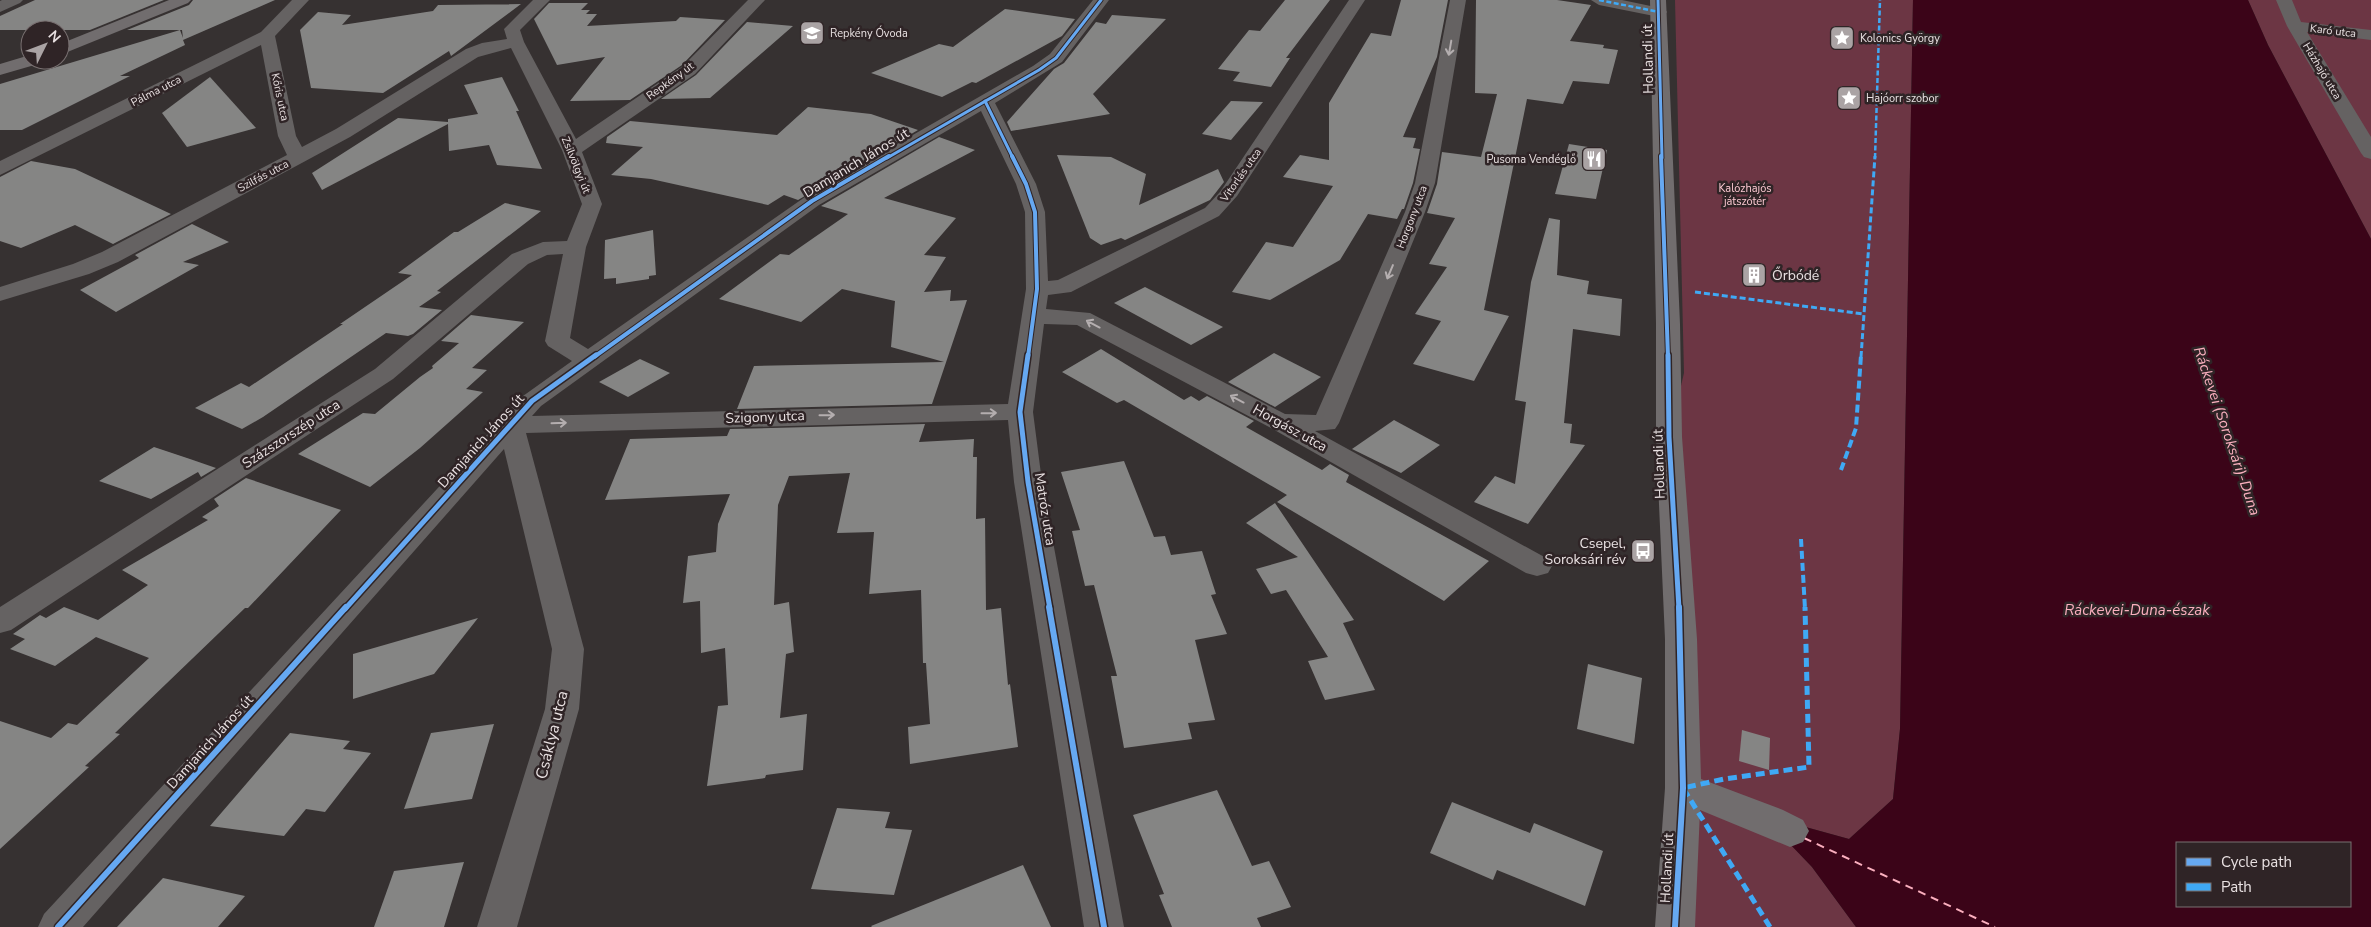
<svg xmlns="http://www.w3.org/2000/svg" width="2371" height="927" font-family="'Nunito Sans',sans-serif">
<style>
.green{fill:#6c3644}
.water{fill:#3b0418;fill-rule:evenodd}
.lines{fill:none;stroke-linecap:round;stroke-linejoin:round}
.ferry{stroke:#faafbe;stroke-width:2;stroke-dasharray:8 6;stroke-linecap:butt}
.building{fill:#858584}
.street{fill:#656262;fill-rule:evenodd}
.secondary{fill:#716d6e;fill-rule:evenodd}
.quiet-far3{stroke:#3fa9f5;stroke-width:2.5;stroke-dasharray:5 2.5;stroke-linecap:butt}
.quiet-far2{stroke:#3fa9f5;stroke-width:3;stroke-dasharray:6 3;stroke-linecap:butt}
.quiet-far1{stroke:#3fa9f5;stroke-width:4;stroke-dasharray:8 4;stroke-linecap:butt}
.quiet{stroke:#3fa9f5;stroke-width:5;stroke-dasharray:9 5;stroke-linecap:butt}
.cycleway-far3-casing{stroke:#2f2426;stroke-width:5}
.cycleway-far2-casing{stroke:#2f2426;stroke-width:6}
.cycleway-far1-casing{stroke:#2f2426;stroke-width:8}
.cycleway-casing{stroke:#2f2426;stroke-width:9}
.cycleway-far3{stroke:#66a8f1;stroke-width:3}
.cycleway-far2{stroke:#66a8f1;stroke-width:4}
.cycleway-far1{stroke:#66a8f1;stroke-width:5}
.cycleway{stroke:#66a8f1;stroke-width:6}
.oneway{stroke:#b4aeaf}
.labels{text-anchor:middle;dominant-baseline:central;stroke-width:5;stroke-linejoin:round;paint-order:stroke}
.far-street-label{font-size:11px;fill:#e9e1e2;stroke:#2f2426}
.far-poi-label{font-size:11px;fill:#e9e1e2;stroke:#2f2426;text-anchor:start}
.far-park-label{font-size:11px;fill:#fcc9d2;stroke:#2f2426}
.street-label{font-size:14px;fill:#e9e1e2;stroke:#2f2426}
.poi-label{font-size:14px;fill:#e9e1e2;stroke:#2f2426;text-anchor:start}
.water-label{font-size:15px;font-style:italic;fill:#faafbe;stroke:#2f2426}
.near-street-label{font-size:16px;fill:#e9e1e2;stroke:#2f2426}
</style>
<rect width="100%" height="100%" fill="#363131"/>
<g class="green">
<path d="M1675,0H1913L1900,729L1893,799L1849,839L1791,823L1790,844L1812,867L1856,927H1675L1669,437L1684,373Z"/>
<path d="M2248,0H2371V239L2268,45Z"/>
</g>
<path class="water" d="M1913,0H2248L2268,45L2371,239V927H1856L1812,867L1790,844L1791,823L1849,839L1893,799L1900,729ZM2177,843H2350V906H2177Z"/>
<g class="lines">
<path class="ferry" d="M1804,838L1995,927"/>
</g>
<g class="building">
<path d="M35,0H164L90,30H0V16Z"/>
<path d="M193,0H275L183,40L185,45L120,76H130L22,130H0V84L180,30L183,38L182,30H127L189,5Z"/>
<path d="M1285,0H1330L1286,58H1290L1271,87L1233,81L1240,72L1218,69L1249,30L1260,31Z"/>
<path d="M1401,0H1448L1437,57L1403,137L1416,138L1413,148L1420,149L1413,183L1404,209H1402L1397,219L1368,214L1340,260L1270,300L1232,292L1266,242L1293,247L1333,186L1283,177L1300,155L1329,160V103L1371,33L1391,36Z"/>
<path d="M1476,0H1557L1591,5L1570,41L1604,45L1603,48L1618,50L1609,84L1573,81L1563,104L1527,99L1484,310L1509,316L1474,381L1413,364L1441,321L1415,314L1447,267L1429,264L1455,218L1427,213L1437,184L1442,152L1481,157L1497,94L1475,93Z"/>
<path d="M549,3H588L581,10H590L586,14H597L587,26L676,21L680,17L725,20L682,65L630,100L570,101L605,57L557,65L534,19Z"/>
<path d="M521,4L451,56L449,51L383,93L311,88L300,30L318,12L351,15L342,25L433,11L438,5Z"/>
<path d="M1005,9L1075,19L1062,36L976,83L972,82L942,97L871,73L939,44L953,47Z"/>
<path d="M1112,15L1166,19L1093,94L1110,114L1011,131L1007,122L1054,69L1064,63L1096,22L1106,24Z"/>
<path d="M747,22L793,26L710,98L661,99L696,75Z"/>
<path d="M210,77L256,128L187,147L162,113Z"/>
<path d="M502,77L519,111H516L542,169L497,165L489,145L449,151L448,124L322,190L312,173L398,118L448,122V119L478,114L464,85Z"/>
<path d="M1231,101L1263,102L1231,140L1202,134Z"/>
<path d="M808,107L871,114L918,130L798,200L784,195L768,205L651,179L611,175L643,147L606,143L607,137L630,121L777,135Z"/>
<path d="M939,137L975,150L884,198L956,218L924,255L946,257L924,292L951,290L950,301L967,300L932,404L737,409L754,366L944,362L891,347L895,301L842,289L801,322L719,299L780,254L789,255L848,214L821,206Z"/>
<path d="M1569,144L1607,150L1596,199L1555,194Z"/>
<path d="M1057,155L1111,157L1146,174L1139,205L1218,169L1224,182L1210,200L1125,240L1121,238L1101,245L1090,238Z"/>
<path d="M31,161L75,169L171,214L113,244L75,225L21,248L0,241V177Z"/>
<path d="M505,203L541,211L437,291L441,292L419,307L442,310L413,334L408,336L386,333L263,417L242,429L195,408L241,383L249,387L343,324H340L412,275L398,273L454,232H458Z"/>
<path d="M1549,218L1560,220L1557,275L1589,281L1587,294L1622,299L1620,336L1573,329L1564,423L1572,424L1570,443L1585,445L1528,524L1474,502L1495,476L1515,484L1526,402L1515,400L1531,282Z"/>
<path d="M192,224L229,242L183,262L199,265L116,312L80,290L139,258L135,255Z"/>
<path d="M653,230L656,275L649,276V279L616,284V278L604,279L605,240Z"/>
<path d="M1145,287L1223,327L1191,345L1114,303Z"/>
<path d="M471,315L524,322L472,368L487,370L466,389L483,392L420,448L370,487L298,454L363,413L375,414L420,377L433,368L432,366L459,343L441,341Z"/>
<path d="M1101,349L1184,400L1191,396L1199,401L1207,396L1254,421L1246,427L1322,470L1330,464L1349,475L1346,482L1489,561L1444,601L1277,502L1287,495L1124,400L1117,403L1062,372Z"/>
<path d="M1274,353L1321,377L1275,407L1228,382Z"/>
<path d="M640,359L670,373L628,397L599,382Z"/>
<path d="M1394,420L1440,445L1401,473L1352,449Z"/>
<path d="M925,424L919,442L974,439L973,457H977L976,519L985,518L986,610L1001,608L1008,685L1010,684L1018,747L910,764L908,727L930,724L926,663H923L921,590L869,594L874,532L837,533L850,473L789,476L778,505L774,605L789,602L794,652L786,654L780,718L807,714L803,770L766,775L765,778L707,786L718,706L728,705L725,648L701,653L700,601L683,603L688,556L716,552L718,524L730,494L605,500L630,439L727,436L730,429Z"/>
<path d="M154,447L190,459L216,468L201,477L198,472L151,499L99,481Z"/>
<path d="M1124,461L1154,537L1165,536L1171,555L1202,551L1216,594L1211,595L1227,634L1195,640L1215,720L1188,723L1192,739L1124,748L1111,676H1117L1094,585L1085,586L1072,531L1080,530L1061,472Z"/>
<path d="M246,478L341,510L248,608H245L115,733L120,734L85,766L89,767L0,849V721L51,738L68,723L77,725L149,658L96,637L55,666L10,649L25,639L13,634L40,615L46,618L64,607L98,620L148,585L122,570L208,520L202,517L219,506L214,499Z"/>
<path d="M1275,503L1354,620L1343,623L1375,690L1325,700L1308,661L1328,657L1286,590L1271,594L1256,569L1298,557L1246,523Z"/>
<path d="M478,618L434,674L353,699V654Z"/>
<path d="M1588,664L1642,678L1634,744L1577,729Z"/>
<path d="M494,724L472,799L404,809L431,733Z"/>
<path d="M1742,730L1770,738L1769,770L1739,761Z"/>
<path d="M290,733L350,741L343,749L371,753L325,812L306,809L284,836L210,826Z"/>
<path d="M1217,790L1252,866L1269,861L1291,907L1257,918L1261,927H1172L1159,895L1164,894L1133,815Z"/>
<path d="M1452,802L1530,833L1534,823L1603,851L1585,906L1497,870L1493,880L1430,853Z"/>
<path d="M837,808L890,812L885,828L912,830L894,895L811,889Z"/>
<path d="M464,862L444,927H374L394,871Z"/>
<path d="M1023,865L1051,927H872L871,926Z"/>
<path d="M163,878L245,896L218,927H117Z"/>
</g>
<g class="lines">
<g class="street">
<path d="M2,0H23L20,3L0,12V1Z"/>
<path d="M292,0H309L275,36L296,136L302,147L336,129L466,49L482,43L507,39L504,29L533,0H550L520,30L524,42L576,139L683,66L748,0H765L695,74L582,152L602,204L586,247L570,338L588,349L805,197L1033,66L1050,54L1093,0H1109L1062,62L995,103L1036,184L1045,212L1048,281L1058,280L1205,208L1220,192L1349,0H1365L1237,196L1219,216L1071,292L1048,295L1046,309L1090,313L1285,414L1316,415L1405,212L1415,183L1450,0H1466L1435,183L1425,212L1339,423L1335,429L1315,431L1548,559L1552,566L1548,573L1537,576L1526,573L1271,428L1077,325L1044,324L1033,412L1042,482L1124,927H1084L1014,482L1008,420L526,433L584,649L579,709L517,927H477L545,709L552,649L504,449L83,927H38L44,914L523,396L572,361L548,346L545,341L563,254L547,255L528,264L393,379L11,630L0,633V607L375,369L512,254L543,242L567,241L582,204L562,150L511,48L478,57L350,137L118,262L89,274L0,301V287L73,264L102,252L287,155L278,136L261,45L0,175V161L261,32ZM981,111L1016,184L1025,212L1026,289L1008,404L532,416L541,406L819,205Z"/>
<path d="M1591,0H1622L1665,9L1667,12L1665,15L1659,17L1599,5Z"/>
<path d="M2276,0H2292L2301,22L2371,30V40L2307,32L2371,137V159L2364,157L2361,153L2287,26Z"/>
</g>
<g class="secondary">
<path d="M169,0H191L188,3L60,55V44Z"/>
<path d="M1650,0H1666L1680,324L1682,437L1697,639L1701,779L1783,810L1803,820L1809,831L1803,842L1790,847L1700,810L1695,927H1655L1665,788V639L1656,437V324Z"/>
<path d="M30,55V60H40L38,64L0,75V64Z"/>
</g>
<g class="quiet-far3">
<path d="M1599,0L1659,12"/>
<path d="M1875,158L1880,0"/>
</g>
<g class="quiet-far2">
<path d="M1695,292L1864,314"/>
<path d="M1861,357L1875,156"/>
</g>
<g class="quiet-far1">
<path d="M1841,470L1856,428L1861,355"/>
<path d="M1801,539L1805,609"/>
</g>
<path class="quiet" d="M1770,927L1683,788L1724,779L1809,767L1805,607"/>
<defs>
<g id="cycleway-far3">
<path d="M1658,0L1662,158"/>
<path d="M985,101L1013,158"/>
<path d="M887,158L1039,70L1056,58L1101,0"/>
</g>
<g id="cycleway-far2">
<path d="M1012,156L1026,184L1035,212L1037,289L1028,357"/>
<path d="M1661,156L1668,357"/>
<path d="M594,357L812,201L889,156"/>
</g>
<g id="cycleway-far1">
<path d="M1028,355L1020,412L1028,482L1050,609"/>
<path d="M1668,355L1669,437L1679,609"/>
<path d="M345,609L532,401L596,355"/>
</g>
<g id="cycleway">
<path d="M1049,607L1104,927"/>
<path d="M58,927L346,607"/>
<path d="M1675,927L1683,788L1679,607"/>
</g>
</defs>
<use href="#cycleway-far3" class="cycleway-far3-casing"/>
<use href="#cycleway-far2" class="cycleway-far2-casing"/>
<use href="#cycleway-far1" class="cycleway-far1-casing"/>
<use href="#cycleway" class="cycleway-casing"/>
<use href="#cycleway-far3" class="cycleway-far3"/>
<use href="#cycleway-far2" class="cycleway-far2"/>
<use href="#cycleway-far1" class="cycleway-far1"/>
<use href="#cycleway" class="cycleway"/>
</g>
<defs><path id="oneway-shaft" d="M-6 0H5M1.5-3L5.5 0L1.5 3" fill="none" stroke-width="1.6" stroke-linecap="round" stroke-linejoin="round" transform="scale(1.25)"/></defs>
<g class="oneway">
<use href="#oneway-shaft" transform="translate(1450 48) rotate(100)"/>
<use href="#oneway-shaft" transform="translate(1390 272) rotate(113)"/>
<use href="#oneway-shaft" transform="translate(1093 324) rotate(-152)"/>
<use href="#oneway-shaft" transform="translate(1237 399) rotate(-152)"/>
<use href="#oneway-shaft" transform="translate(989 413) rotate(-1)"/>
<use href="#oneway-shaft" transform="translate(827 415) rotate(-1)"/>
<use href="#oneway-shaft" transform="translate(559 423) rotate(-2)"/>
</g>
<defs>
<symbol id="school-square" viewBox="-11 -11 22 22"><rect x="-9" y="-9" width="18" height="18" rx="4" fill="#aaa3a4" stroke="#2f2426"/><path d="M0-5L7-2L0 1L-7-2ZM-4 1L0 2.5L4 1V4Q0 6-4 4Z" fill="#fff"/></symbol>
<symbol id="sight-square" viewBox="-11 -11 22 22"><rect x="-9" y="-9" width="18" height="18" rx="4" fill="#aaa3a4" stroke="#2f2426"/><path d="M0-6L1.8-2.2L6-1.7L2.9 1.2L3.7 5.4L0 3.3L-3.7 5.4L-2.9 1.2L-6-1.7L-1.8-2.2Z" fill="#fff"/></symbol>
<symbol id="restaurant-square" viewBox="-11 -11 22 22"><rect x="-9" y="-9" width="18" height="18" rx="4" fill="#aaa3a4" stroke="#2f2426"/><path d="M-5-6h1v4h1v-4h1v4h1v-4h1v5L-1.5 .5V6h-2V.5L-5-1ZM5-6V6H3V1.5H1.5Q1.5-4 5-6Z" fill="#fff"/></symbol>
<symbol id="building-square" viewBox="-11 -11 22 22"><rect x="-9" y="-9" width="18" height="18" rx="4" fill="#aaa3a4" stroke="#2f2426"/><path d="M-4-6H4V6H1V3H-1V6H-4ZM-2.5-4.3h1.7v1.8h-1.7ZM.8-4.3h1.7v1.8H.8ZM-2.5-1h1.7V.8h-1.7ZM.8-1h1.7V.8H.8Z" fill="#fff"/></symbol>
<symbol id="bus-square" viewBox="-11 -11 22 22"><rect x="-9" y="-9" width="18" height="18" rx="4" fill="#aaa3a4" stroke="#2f2426"/><path d="M-5-6H5V4H4V6H2V4H-2V6H-4V4H-5ZM-3.5-4V0h7V-4ZM-3.5 1.2v1.5H-2V1.2ZM2 1.2v1.5H3.5V1.2Z" fill="#fff"/></symbol>
</defs>
<g fill-rule="evenodd">
<use href="#school-square" x="798" y="19" width="28" height="28"/>
<use href="#sight-square" x="1828" y="24" width="28" height="28"/>
<use href="#sight-square" x="1835" y="84" width="28" height="28"/>
<use href="#restaurant-square" x="1580" y="145" width="28" height="28"/>
<use href="#building-square" x="1740" y="261" width="28" height="28"/>
<use href="#bus-square" x="1629" y="537" width="28" height="28"/>
</g>
<g class="labels">
<g class="far-street-label">
<text transform="translate(2333 31) rotate(7)">Karó utca</text>
<text transform="translate(2322 71) rotate(59)">Házhajó utca</text>
<text transform="translate(670 81) rotate(-36)">Repkény út</text>
<text transform="translate(156 91) rotate(-27)">Pálma utca</text>
<text transform="translate(280 97) rotate(78)">Kőris utca</text>
<text transform="translate(576 165) rotate(68)">Zsilvölgyi út</text>
<text transform="translate(1241 175) rotate(-55)">Vitorlás utca</text>
<text transform="translate(263 176) rotate(-28)">Szilfás utca</text>
<text transform="translate(1412 217) rotate(-69)">Horgony utca</text>
</g>
<g class="far-poi-label">
<text x="830" y="33">Repkény Óvoda</text>
<text x="1860" y="38">Kolonics György</text>
<text x="1866" y="98">Hajóorr szobor</text>
<text x="1576" y="159" text-anchor="end">Pusoma Vendéglő</text>
</g>
<g class="far-park-label">
<text x="1745" y="188">Kalózhajós<tspan x="1745" dy="13">játszótér</tspan></text>
</g>
<g class="street-label">
<text transform="translate(1648 59) rotate(-91)">Hollandi út</text>
<text transform="translate(856 163) rotate(-31)">Damjanich János út</text>
<text transform="translate(765 417) rotate(-2)">Szigony utca</text>
<text transform="translate(1290 428) rotate(29)">Horgász utca</text>
<text transform="translate(291 434) rotate(-33)">Százszorszép utca</text>
<text transform="translate(481 441) rotate(-48)">Damjanich János út</text>
<text transform="translate(1659 464) rotate(-92)">Hollandi út</text>
<text transform="translate(1045 509) rotate(81)">Matróz utca</text>
<text transform="translate(210 742) rotate(-48)">Damjanich János út</text>
<text transform="translate(1667 868) rotate(-87)">Hollandi út</text>
</g>
<g class="poi-label">
<text x="1772" y="275">Őrbódé</text>
<text x="1626" y="543" text-anchor="end">Csepel,<tspan x="1626" dy="16">Soroksári rév</tspan></text>
</g>
<g class="water-label">
<text transform="translate(2227 431) rotate(71)">Ráckevei (Soroksári)-Duna</text>
<text x="2137" y="610">Ráckevei-Duna-észak</text>
</g>
<g class="near-street-label">
<text transform="translate(552 735) rotate(-76)">Csáklya utca</text>
</g>
</g>
<rect x="2176" y="842" width="175" height="65" fill="#2f2426" stroke="#797071"/>
<rect x="2186" y="858" width="25" height="8" fill="#66a8f1" stroke="#797071"/>
<text x="2221" y="867" font-size="15" fill="#e9e1e2">Cycle path</text>
<rect x="2186" y="883" width="25" height="8" fill="#3fa9f5" stroke="#797071"/>
<text x="2221" y="892" font-size="15" fill="#e9e1e2">Path</text>
<g transform="translate(45 45) rotate(48)"><circle r="24" fill="#2f2426" stroke="#797071"/>
<path d="M0-4L9 19L0 12L-9 19Z" fill="#aaa3a4"/>
<text y="-8" font-size="14" font-weight="bold" text-anchor="middle" fill="#e9e1e2">N</text>
</g>
</svg>
